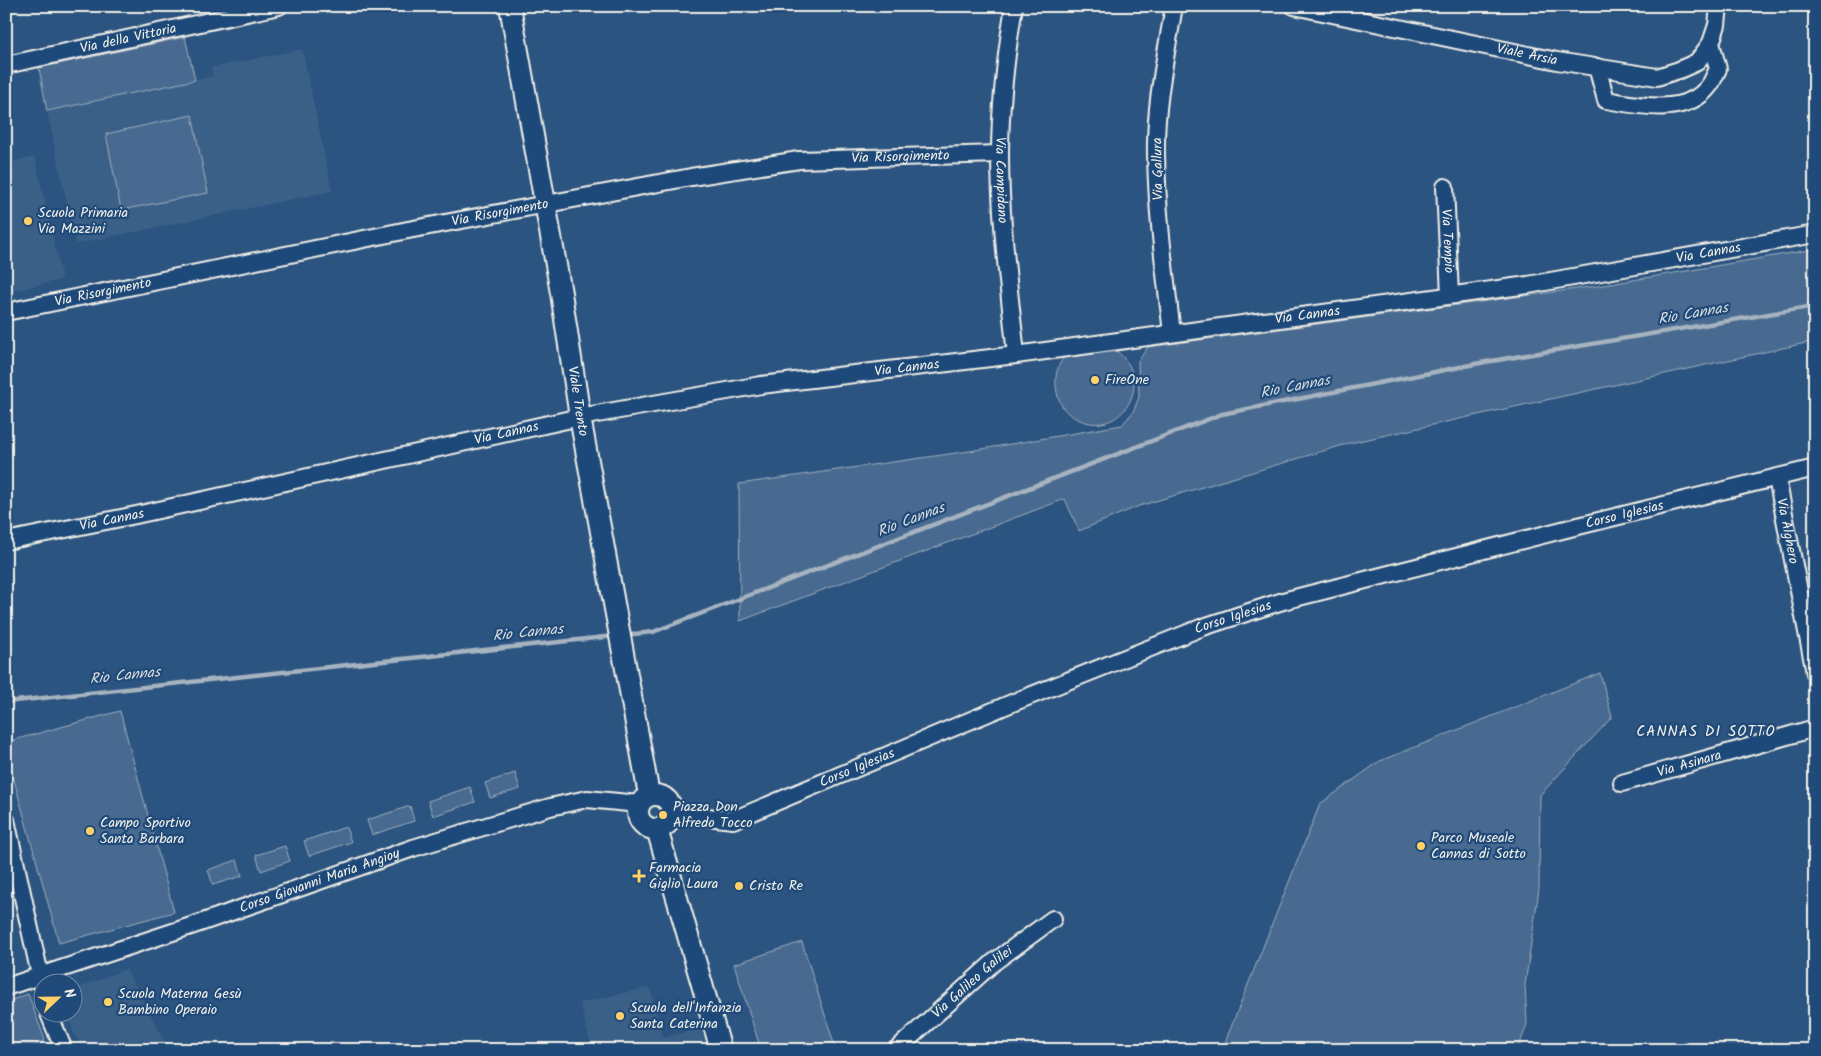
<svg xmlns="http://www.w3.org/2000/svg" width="1821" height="1056" font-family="Kalam,sans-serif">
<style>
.built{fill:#3b6088}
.green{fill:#496b90;stroke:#9eaebc}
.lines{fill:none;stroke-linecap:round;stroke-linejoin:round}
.stream{stroke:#a7b4c0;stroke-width:4.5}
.minor-casing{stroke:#f4f1e8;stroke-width:20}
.major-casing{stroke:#f4f1e8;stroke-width:24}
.minor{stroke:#1f4a7a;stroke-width:16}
.major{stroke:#1f4a7a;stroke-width:20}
.poi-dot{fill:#ffd166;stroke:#1f4a7a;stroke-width:2}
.labels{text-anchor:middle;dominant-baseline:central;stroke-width:4.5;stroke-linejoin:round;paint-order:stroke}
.street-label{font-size:14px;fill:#f4f1e8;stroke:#1f4a7a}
.poi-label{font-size:14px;fill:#f4f1e8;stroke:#1f4a7a;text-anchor:start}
.water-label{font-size:15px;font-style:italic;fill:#dadddb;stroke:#1f4a7a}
.neighbourhood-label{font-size:15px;letter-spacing:1px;fill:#f4f1e8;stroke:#1f4a7a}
</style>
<rect width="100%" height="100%" fill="#2c5481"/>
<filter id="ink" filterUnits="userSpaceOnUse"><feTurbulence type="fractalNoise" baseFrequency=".02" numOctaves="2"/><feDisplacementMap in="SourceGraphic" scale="10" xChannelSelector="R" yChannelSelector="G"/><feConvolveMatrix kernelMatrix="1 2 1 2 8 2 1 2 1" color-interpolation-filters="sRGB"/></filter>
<g filter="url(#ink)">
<g class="built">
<path d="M302,49L332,191L76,244L47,111L195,80L213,76L211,68Z"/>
<path d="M35,157L62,279L6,293V163Z"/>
<path d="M126,969L169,1050H83L74,1033L68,1014H72L73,990Z"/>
<path d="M650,987L662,1038L702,1029L707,1050H592L580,1003Z"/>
</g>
<g class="green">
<path d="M185,37L195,80L47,111L39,68Z"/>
<path d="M192,115L208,193L121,210L106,134Z"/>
<path d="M1815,249V341L1350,443L1139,506L1079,531L1065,499L740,621L739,484L970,451L1122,425L1133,412L1139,397L1138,361L1148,347L1598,286Z"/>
<path d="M1109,346C1160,375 1124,439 1080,420C1073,417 1066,413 1062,406C1053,390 1052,363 1071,352C1078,348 1100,348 1109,346Z"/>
<path d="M1600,673L1612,717L1540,795L1539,889L1525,985L1527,1024L1518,1050H1222L1320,804L1380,761Z"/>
<path d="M120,711L174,912L59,943L6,751V742Z"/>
<path d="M515,773L520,789L490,798L485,783Z"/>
<path d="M470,787L475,802L433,816L428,801Z"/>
<path d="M410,806L414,821L372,835L367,820Z"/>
<path d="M346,827L351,842L309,856L304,841Z"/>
<path d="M285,846L290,861L261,871L256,855Z"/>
<path d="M237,860L242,876L213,885L208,870Z"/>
<path d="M802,942L836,1050H761L734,964Z"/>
<path d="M28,994L45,1040L29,1050H6V1002Z"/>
</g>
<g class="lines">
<g class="stream">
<path d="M624,635L653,632L1222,414L1480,363L1815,306"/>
<path d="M6,702L614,636"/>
</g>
<defs>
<g id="minor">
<path id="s1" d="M1014,6C1006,55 1000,105 1000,154C1000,221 1009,288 1016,355"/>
<path id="s2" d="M1294,6L1557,61L1657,77L1679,70L1697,62L1711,43L1717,25L1719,6"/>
<path id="s3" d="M6,65L279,6"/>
<path d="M1597,67L1606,100C1637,105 1686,117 1709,86C1713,81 1715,74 1718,69L1711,43"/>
<path id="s4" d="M1445,187L1450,295"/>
<path id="s5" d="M6,312L408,230L691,177L799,160L1000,154"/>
<path d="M1172,333C1165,273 1157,215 1156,154C1155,104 1166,55 1174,6"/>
<path id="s6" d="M1777,478L1815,673"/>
<path id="s7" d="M6,541L136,515L580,417L761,385L1016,355L1528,285L1815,234"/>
<path id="s8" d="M1622,783L1815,728"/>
<path id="s9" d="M673,813L733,820L1012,703L1203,627L1283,601L1570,528L1815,468"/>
<path d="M6,820L42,984"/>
<path id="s10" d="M6,987L197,924L413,848L550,807L587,799L639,804"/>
<path d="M49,1014L64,1050"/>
<path id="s11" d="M896,1050L994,962L1053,919"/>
</g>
<g id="major">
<path id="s12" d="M510,6L561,293L580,417L649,795"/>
<circle cx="655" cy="812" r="17"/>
<path d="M657,829L721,1050"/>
</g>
</defs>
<use href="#minor" class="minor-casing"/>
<use href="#major" class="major-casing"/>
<use href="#minor" class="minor"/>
<use href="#major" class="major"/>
</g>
</g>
<g class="poi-dot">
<circle cx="28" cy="221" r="5"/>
<circle cx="1095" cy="380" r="5"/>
<circle cx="663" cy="815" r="5"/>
<circle cx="90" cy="831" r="5"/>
<circle cx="1421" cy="846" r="5"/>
<path d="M636.5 868.5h5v5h5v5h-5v5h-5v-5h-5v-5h5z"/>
<circle cx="739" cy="886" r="5"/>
<circle cx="108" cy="1002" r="5"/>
<circle cx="620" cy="1016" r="5"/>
</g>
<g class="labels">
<g class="street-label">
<text stroke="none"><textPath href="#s3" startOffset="125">Via della Vittoria</textPath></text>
<text stroke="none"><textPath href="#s2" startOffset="238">Viale Arsia</textPath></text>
<text stroke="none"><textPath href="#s5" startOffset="909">Via Risorgimento</textPath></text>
<text transform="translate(1158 169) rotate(-91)">Via Gallura</text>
<text stroke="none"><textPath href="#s1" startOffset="175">Via Campidano</textPath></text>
<text stroke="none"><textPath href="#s5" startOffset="504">Via Risorgimento</textPath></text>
<text stroke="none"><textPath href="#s4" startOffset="54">Via Tempio</textPath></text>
<text stroke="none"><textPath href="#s7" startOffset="1728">Via Cannas</textPath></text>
<text stroke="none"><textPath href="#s5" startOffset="99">Via Risorgimento</textPath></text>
<text stroke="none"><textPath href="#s7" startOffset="1322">Via Cannas</textPath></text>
<text stroke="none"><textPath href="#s7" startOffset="918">Via Cannas</textPath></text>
<text stroke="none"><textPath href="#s12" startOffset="401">Viale Trento</textPath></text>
<text stroke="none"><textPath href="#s7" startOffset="512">Via Cannas</textPath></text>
<text stroke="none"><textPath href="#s9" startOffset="1005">Corso Iglesias</textPath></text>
<text stroke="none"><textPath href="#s7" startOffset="108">Via Cannas</textPath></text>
<text stroke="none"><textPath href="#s6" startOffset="54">Via Alghero</textPath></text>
<text stroke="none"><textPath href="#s9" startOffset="600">Corso Iglesias</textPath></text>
<text stroke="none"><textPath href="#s8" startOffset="70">Via Asinara</textPath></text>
<text stroke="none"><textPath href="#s9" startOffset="195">Corso Iglesias</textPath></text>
<text stroke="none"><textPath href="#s10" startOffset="331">Corso Giovanni Maria Angioy</textPath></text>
<text stroke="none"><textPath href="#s11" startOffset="102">Via Galileo Galilei</textPath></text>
</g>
<g class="poi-label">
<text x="38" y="213">Scuola Primaria<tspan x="38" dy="16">Via Mazzini</tspan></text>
<text x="1105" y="380">FireOne</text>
<text x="673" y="807">Piazza Don<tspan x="673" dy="16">Alfredo Tocco</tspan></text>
<text x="100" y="823">Campo Sportivo<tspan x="100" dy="16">Santa Barbara</tspan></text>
<text x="1431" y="838">Parco Museale<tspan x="1431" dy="16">Cannas di Sotto</tspan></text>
<text x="649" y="868">Farmacia<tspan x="649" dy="16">Giglio Laura</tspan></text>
<text x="749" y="886">Cristo Re</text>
<text x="118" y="994">Scuola Materna Gesù<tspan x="118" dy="16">Bambino Operaio</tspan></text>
<text x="630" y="1008">Scuola dell'Infanzia<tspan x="630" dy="16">Santa Caterina</tspan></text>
</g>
<g class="water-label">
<text transform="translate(1693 314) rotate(-10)">Rio Cannas</text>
<text transform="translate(1295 387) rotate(-11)">Rio Cannas</text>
<text transform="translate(911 520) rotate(-21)">Rio Cannas</text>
<text transform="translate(528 633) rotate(-6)">Rio Cannas</text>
<text transform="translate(125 676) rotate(-6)">Rio Cannas</text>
</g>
<g class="neighbourhood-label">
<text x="1706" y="732">CANNAS DI SOTTO</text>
</g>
</g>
<rect width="1821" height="1056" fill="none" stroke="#1f4a7a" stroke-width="25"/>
<rect x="12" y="12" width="1796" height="1031" fill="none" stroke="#f4f1e8" stroke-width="2" filter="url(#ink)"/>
<g transform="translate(58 998) rotate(68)"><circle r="24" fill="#1f4a7a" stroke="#748da6"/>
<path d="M0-4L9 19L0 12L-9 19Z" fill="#ffd166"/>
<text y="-8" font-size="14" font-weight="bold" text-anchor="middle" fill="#f4f1e8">N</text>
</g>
</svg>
